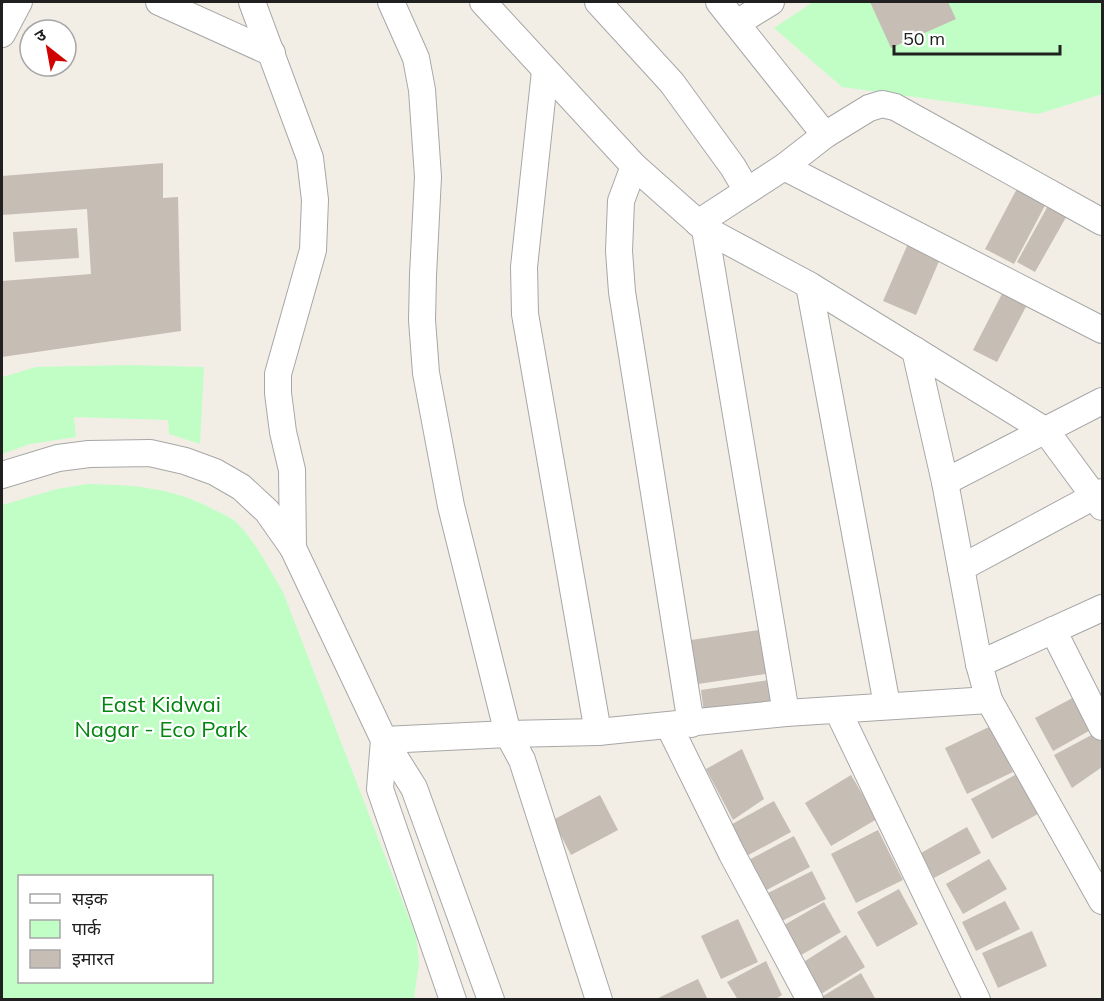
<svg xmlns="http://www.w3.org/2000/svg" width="1104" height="1001" font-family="Mulish,'Noto Sans Devanagari',sans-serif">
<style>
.park{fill:#c0fec6;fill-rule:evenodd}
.building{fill:#c6bdb5}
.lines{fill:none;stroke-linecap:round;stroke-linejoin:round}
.minor-casing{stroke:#a7a7a7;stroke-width:28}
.minor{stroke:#fff;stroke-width:26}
.labels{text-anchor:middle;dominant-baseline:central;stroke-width:4.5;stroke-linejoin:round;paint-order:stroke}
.park-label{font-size:22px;fill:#03850f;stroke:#fff}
</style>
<rect width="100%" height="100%" fill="#f2eee6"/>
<g class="park">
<path d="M813,2H1102V94L1038,114L842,87L774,28Z"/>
<path d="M128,365L204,367L200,444L169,434L168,420L74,417L76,437L30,444L2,454V377L36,367Z"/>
<path d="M87,484C135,485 170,487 213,509C220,513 231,517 237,523C256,542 269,569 283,592L416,936L419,962L414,999H2V505L57,489ZM20,876H212V982H20Z"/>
</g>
<g class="building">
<path d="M870,2H948L956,19L891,48Z"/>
<path d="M163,163V198L178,197L181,331L2,357V281L91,274L87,209L2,215V176Z"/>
<path d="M1020,183L1049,198L1014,264L985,249Z"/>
<path d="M1050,202L1069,212L1035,272L1017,262Z"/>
<path d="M77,228L79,258L15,262L13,232Z"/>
<path d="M910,239L943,252L916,315L883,301Z"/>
<path d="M1005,288L1029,301L997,362L973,350Z"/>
<path d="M765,629L772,673L698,684L691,640Z"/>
<path d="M769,680L773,711L705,721L701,690Z"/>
<path d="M1078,695L1096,727L1053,751L1035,718Z"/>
<path d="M991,726L1013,772L967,794L945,748Z"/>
<path d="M1099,731L1102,744V767L1072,788L1054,755Z"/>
<path d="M742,749L764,799L733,820L706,769Z"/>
<path d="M1017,774L1038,814L992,839L971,799Z"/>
<path d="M851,775L877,819L831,846L805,803Z"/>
<path d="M600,795L618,830L571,855L553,820Z"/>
<path d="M774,801L791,832L741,859L725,828Z"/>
<path d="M967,827L981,853L934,878L921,853Z"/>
<path d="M878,830L903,880L856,903L831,854Z"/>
<path d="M794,836L810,867L759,894L743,863Z"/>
<path d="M989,859L1007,889L963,914L946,884Z"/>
<path d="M812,871L826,899L780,922L766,894Z"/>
<path d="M899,889L918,924L877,947L857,912Z"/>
<path d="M1005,901L1020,929L976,951L962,922Z"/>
<path d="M824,902L841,932L796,958L779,928Z"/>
<path d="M738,919L758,962L721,979L701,936Z"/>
<path d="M1032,931L1047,966L998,988L982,953Z"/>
<path d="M846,935L865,967L821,994L802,963Z"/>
<path d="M766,961L782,995L774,1000H738L727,982Z"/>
<path d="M861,973L876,1000H821L820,998Z"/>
<path d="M698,979L708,1000H654Z"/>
</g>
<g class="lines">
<defs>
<g id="minor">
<path d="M159,2L272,53"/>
<path d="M252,2L310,158L315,200L313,250L278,374V393L283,432L292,470L293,548"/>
<path d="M391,2L416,58L422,90L428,177L423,275L422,320L426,373L451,506L508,734L522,760L599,1000"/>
<path d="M483,2L634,166L705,229L809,285L1046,431L1102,507"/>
<path d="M598,2L672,83L733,167L747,191"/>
<path d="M719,2L825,135"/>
<path d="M737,23L771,2"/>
<path d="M2,34L19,2"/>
<path d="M545,71L524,267L525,314L598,732"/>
<path d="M634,166L621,201L619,251L622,292L691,724"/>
<path d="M784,167L1102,330"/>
<path d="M698,223L784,167L825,135L869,108L882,104L895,107L1102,222"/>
<path d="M705,229L786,713"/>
<path d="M809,285L887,705"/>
<path d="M915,350L945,482L979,664L989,700L1102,901"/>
<path d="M2,475L58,458L89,454L150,453L185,461L215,472L241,487L267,511L293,548L384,740L414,788L491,1000"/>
<path d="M945,482L1102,401"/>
<path d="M961,568L1102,492"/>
<path d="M1053,630L1102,727"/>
<path d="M979,664L1102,608"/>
<path d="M838,711L977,1000"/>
<path d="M669,726L732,854L810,1000"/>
<path d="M384,740L508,734L598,732L786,713L989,700"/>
<path d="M384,740L380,789L453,1000"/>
</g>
</defs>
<use href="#minor" class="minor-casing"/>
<use href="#minor" class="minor"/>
</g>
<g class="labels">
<g class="park-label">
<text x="161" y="704">East Kidwai<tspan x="161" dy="25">Nagar - Eco Park</tspan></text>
</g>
</g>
<rect width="1104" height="1001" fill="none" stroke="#202020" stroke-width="6"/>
<rect x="18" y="875" width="195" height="108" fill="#ffffff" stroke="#a6a6a6" stroke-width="1.5"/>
<rect x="30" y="894" width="30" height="9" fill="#ffffff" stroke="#a6a6a6" stroke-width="1.5"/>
<text x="72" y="905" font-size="18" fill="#202020">सड़क</text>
<rect x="30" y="920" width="30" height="18" fill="#c0fec6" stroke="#a6a6a6" stroke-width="1.5"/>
<text x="72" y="935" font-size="18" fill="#202020">पार्क</text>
<rect x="30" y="950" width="30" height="18" fill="#c6bdb5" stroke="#a6a6a6" stroke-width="1.5"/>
<text x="72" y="965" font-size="18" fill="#202020">इमारत</text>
<g transform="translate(48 48) rotate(329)"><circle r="28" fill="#ffffff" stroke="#a6a6a6" stroke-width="1.5"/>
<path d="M0-4.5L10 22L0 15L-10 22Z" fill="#d10300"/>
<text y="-9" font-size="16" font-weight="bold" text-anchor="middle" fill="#202020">उ</text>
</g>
<path d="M894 45v9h166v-9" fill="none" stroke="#202020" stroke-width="3"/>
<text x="903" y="45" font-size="18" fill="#202020" stroke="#ffffff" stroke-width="4.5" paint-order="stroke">50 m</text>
</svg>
